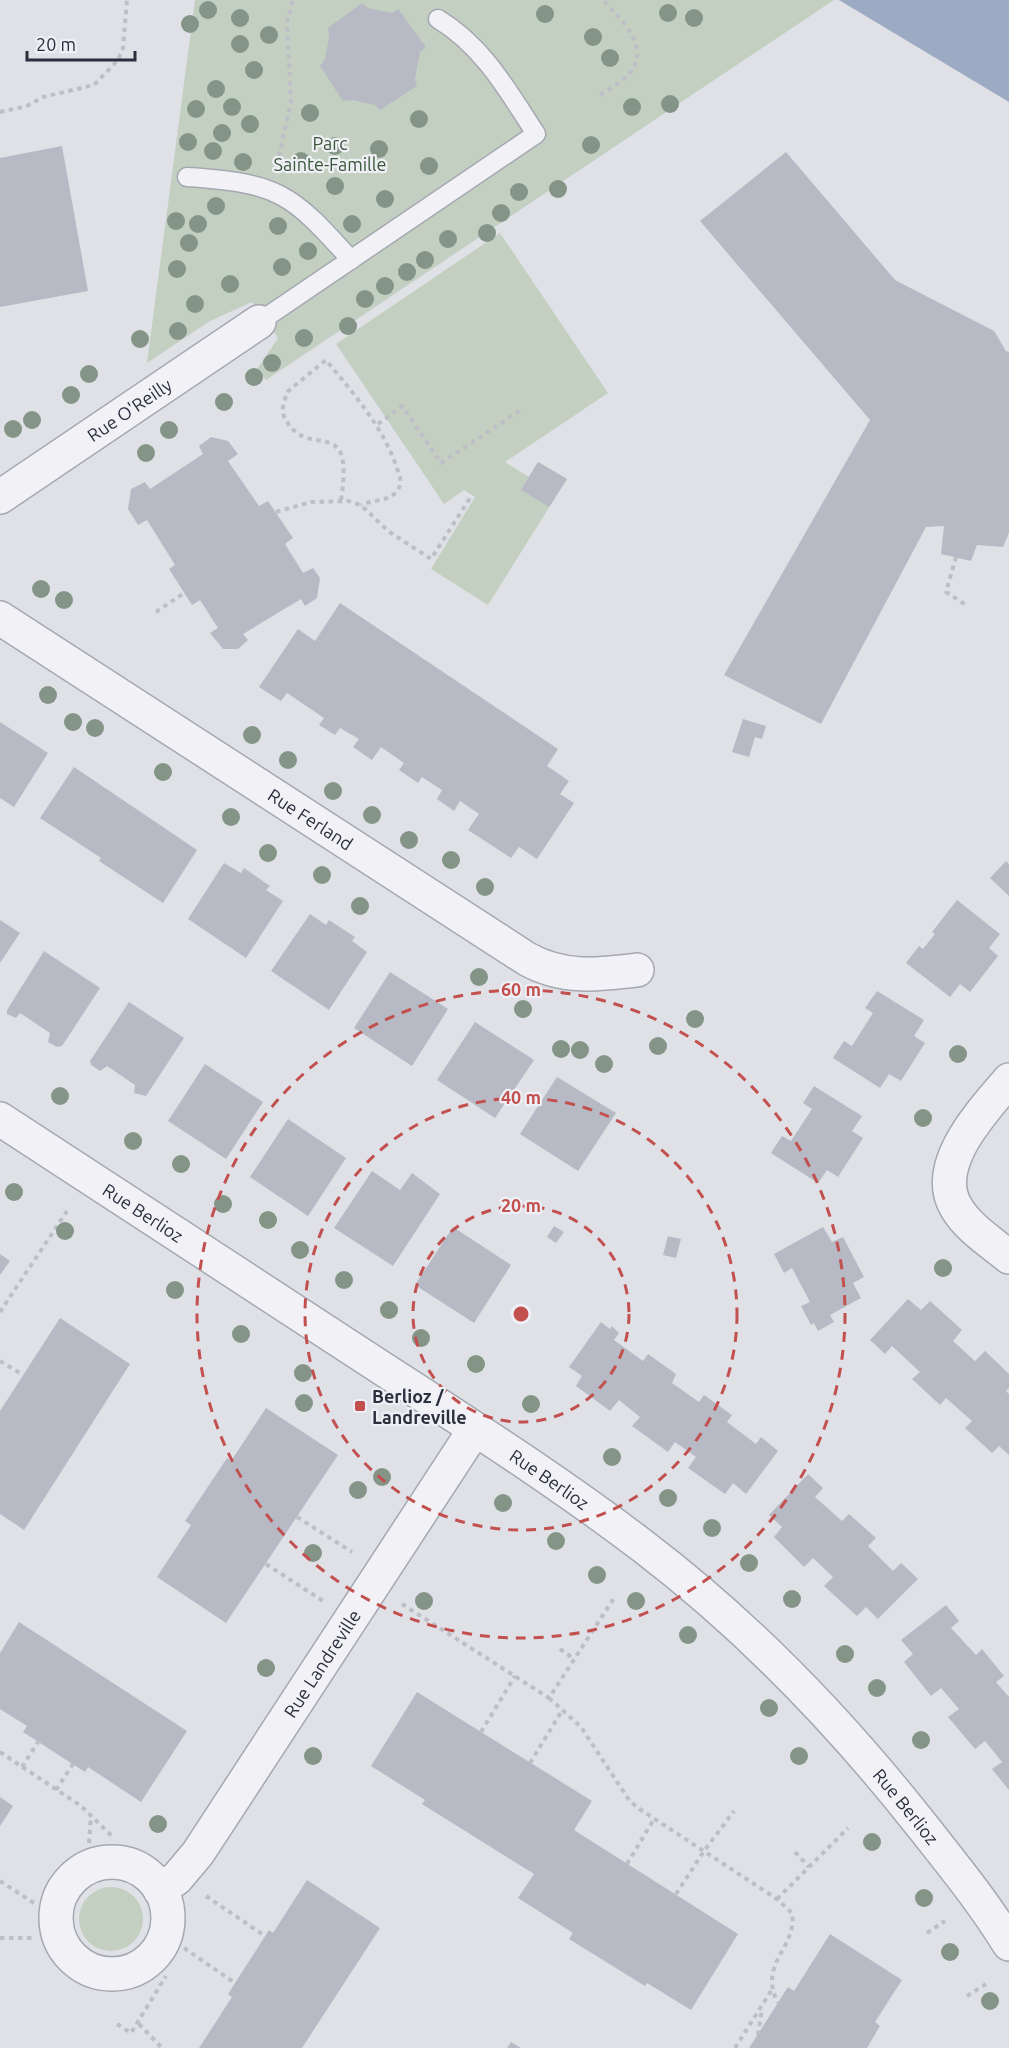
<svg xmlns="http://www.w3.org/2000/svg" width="1009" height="2048" font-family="Ubuntu,sans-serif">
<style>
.green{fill:#c3d0c1}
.water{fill:#9daac4}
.building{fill:#b7bac4}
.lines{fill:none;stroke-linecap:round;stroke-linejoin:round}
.lane-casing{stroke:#a5a8b1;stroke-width:21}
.street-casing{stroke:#a5a8b1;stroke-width:36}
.path{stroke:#bebfc6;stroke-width:4;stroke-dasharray:4.5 4.5;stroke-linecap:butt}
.lane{stroke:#f2f2f6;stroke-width:18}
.street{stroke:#f2f2f6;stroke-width:33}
.tree{fill:#849587}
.ring{fill:none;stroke:#c2504f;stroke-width:3;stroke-dasharray:10 8}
.poi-dot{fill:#c2504f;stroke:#eff0f5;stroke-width:2}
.labels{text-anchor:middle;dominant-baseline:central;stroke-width:4.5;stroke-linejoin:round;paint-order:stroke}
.park-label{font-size:18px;fill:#395738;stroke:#eff0f5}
.street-label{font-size:18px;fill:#2a2e3d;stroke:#eff0f5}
.poi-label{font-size:18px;font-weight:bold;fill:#2a2e3d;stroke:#eff0f5;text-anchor:start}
.centre{fill:#c2504f;stroke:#eff0f5;stroke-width:3}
.ring-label{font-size:18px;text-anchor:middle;font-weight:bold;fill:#c2504f;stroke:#eff0f5;stroke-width:4.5;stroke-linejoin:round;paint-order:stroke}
</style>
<rect width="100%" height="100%" fill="#dfe1e7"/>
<g class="green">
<path d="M195,0H834L266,380L257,369L278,338L252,302L210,321L147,363Z"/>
<path d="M500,233L608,393L505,462L529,477L538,462L567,479L488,605L431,569L475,497L464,490L444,504L336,344Z"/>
<circle cx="111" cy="1919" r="32"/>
</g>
<path class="water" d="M839,0H1009V102Z"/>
<g class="building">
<path d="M362,3L368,8L392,13L398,9L426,47L420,52L415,79L417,86L380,110L375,105L352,100L343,101L320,66L325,59L329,38L328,28Z"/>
<path d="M62,146L88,291L0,307V158Z"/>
<path d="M786,152L895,280L994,331L1006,351L1009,352V533L1003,547L977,545L971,561L941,554L944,526L926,527L821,724L724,675L870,420L700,221Z"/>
<path d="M211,437L228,441L238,454L228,461L259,506L268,501L293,538L285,544L303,573L313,568L320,578L317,598L305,606L301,599L243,634L248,640L238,649H223L210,633L218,628L200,600L192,605L169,569L175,565L147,520L138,525L128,509L131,489L145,482L150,489L203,454L199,446Z"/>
<path d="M538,462L567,479L549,507L521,490Z"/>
<path d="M340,603L558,749L547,766L569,781L560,794L574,803L537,859L519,847L511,858L468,830L479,814L460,801L454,811L437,799L442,790L422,777L418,783L399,770L404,763L381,747L372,760L353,747L359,739L340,728L335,735L319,725L324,718L287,693L281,701L259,687L298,629L315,641Z"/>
<path d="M743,719L766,726L762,739L755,737L749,757L732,752Z"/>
<path d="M0,722L48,753L14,807L0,798Z"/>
<path d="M74,767L197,850L163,903L99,861L101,858L40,818Z"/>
<path d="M1006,861L1009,864V896L990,878Z"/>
<path d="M224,863L241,873L244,868L270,886L266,890L283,901L246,958L188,919Z"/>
<path d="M957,900L1000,934L989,948L998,956L970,992L960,984L950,997L906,963L919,946L923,949L935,934L932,932Z"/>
<path d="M310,914L326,925L329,920L355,937L352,941L367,952L329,1010L271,971Z"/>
<path d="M0,920L20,933L0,963Z"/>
<path d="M44,951L100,988L62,1046L57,1047L48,1042L50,1033L20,1013L16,1018L7,1014V1010Z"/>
<path d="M390,972L448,1009L412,1066L354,1028Z"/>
<path d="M877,991L924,1020L914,1036L925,1043L901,1081L889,1074L880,1088L833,1058L844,1041L852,1046L873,1013L865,1008Z"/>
<path d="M129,1002L184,1038L146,1096L134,1093L135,1085L107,1066L100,1071L91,1065L90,1061Z"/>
<path d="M475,1022L534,1060L495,1118L437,1080Z"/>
<path d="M205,1064L263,1102L226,1159L168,1121Z"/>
<path d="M557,1077L616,1113L578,1171L520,1134Z"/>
<path d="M814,1086L862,1116L852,1131L863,1138L838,1177L827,1170L818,1183L771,1153L782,1136L791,1141L812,1109L803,1103Z"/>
<path d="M288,1119L346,1158L308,1216L250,1177Z"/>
<path d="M372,1171L400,1190L412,1173L440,1194L393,1266L334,1228Z"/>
<path d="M554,1226L564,1232L556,1243L547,1237Z"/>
<path d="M453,1227L511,1265L474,1323L415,1285Z"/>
<path d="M823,1227L832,1242L843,1237L864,1277L853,1283L861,1298L830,1315L834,1322L818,1331L814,1323L811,1325L801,1306L810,1302L792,1268L784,1273L774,1254Z"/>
<path d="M668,1236L681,1239L676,1258L663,1255Z"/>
<path d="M0,1254L10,1261L0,1275Z"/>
<path d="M908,1299L921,1310L930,1301L962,1330L953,1341L975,1361L985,1351L1009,1374V1388L1006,1391L1009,1394V1455L999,1446L992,1453L965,1428L972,1421L946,1398L940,1405L912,1379L920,1372L892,1346L885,1354L870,1340Z"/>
<path d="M60,1318L130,1364L24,1530L0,1514V1411Z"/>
<path d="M601,1322L610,1329L612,1326L619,1333L614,1340L643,1361L648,1354L676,1374L672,1383L699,1402L704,1395L732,1415L727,1422L756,1444L761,1437L778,1451L746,1494L733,1483L725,1494L688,1468L696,1457L675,1442L668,1452L632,1426L640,1417L619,1400L610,1411L576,1386L582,1376L569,1367Z"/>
<path d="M266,1408L338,1455L226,1623L157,1577L191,1525L185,1521L227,1458L231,1461Z"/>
<path d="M808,1474L823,1488L815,1497L842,1521L849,1514L876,1538L868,1546L893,1571L901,1563L918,1579L878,1619L866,1607L857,1616L824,1586L833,1577L813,1558L804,1567L774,1537L782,1527L769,1515Z"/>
<path d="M946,1605L959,1621L951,1628L976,1655L982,1649L1004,1676L996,1682L1009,1697V1790L992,1769L1002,1762L985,1741L975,1749L948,1717L959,1709L941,1688L931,1696L904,1662L913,1654L901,1640Z"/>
<path d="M19,1622L187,1731L141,1802L88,1767L85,1772L23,1732L27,1726L0,1709V1653Z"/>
<path d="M417,1692L592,1801L574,1830L738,1934L691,2010L647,1983L645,1986L569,1939L573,1933L518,1898L534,1874L422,1804L425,1800L371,1766Z"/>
<path d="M0,1797L13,1806L0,1826Z"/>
<path d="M307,1880L380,1928L302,2048H199L232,1997L228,1994L235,1983L269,1930L273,1933Z"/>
<path d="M830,1934L902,1980L875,2022L880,2026L867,2048H749L788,1987L794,1991Z"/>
<path d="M511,2042L521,2048H507Z"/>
</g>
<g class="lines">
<defs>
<g id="lane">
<path d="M187,177C279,183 291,193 351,260"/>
<path d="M259,322L536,134C508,91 483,46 438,19"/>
</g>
<g id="street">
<path id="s1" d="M0,497L259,322"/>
<path id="s2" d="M0,618L527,959C563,979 597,975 637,970"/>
<path d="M1009,1080C983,1111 931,1165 956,1207C967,1227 992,1243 1009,1257"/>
<path id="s3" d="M0,1119C118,1196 236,1273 354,1350C452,1414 551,1476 644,1547C749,1627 841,1723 923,1827C953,1865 984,1903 1009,1944"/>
<circle cx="112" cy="1918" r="56"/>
<path id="s4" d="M160,1890L177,1878L198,1853L475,1429"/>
</g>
</defs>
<use href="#lane" class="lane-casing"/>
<use href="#street" class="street-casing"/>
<g class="path">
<path d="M600,95C609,89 619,83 627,76C654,50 621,19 603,0"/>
<path d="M0,112L27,106L43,97L94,85L118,60L123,48L127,0"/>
<path d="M277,165L291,102L287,23L293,0"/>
<path d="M378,424L402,406L441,463L522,409"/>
<path d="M341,500C356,405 303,469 282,411L287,392L326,360C357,398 389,433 401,482C396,503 377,498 361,505"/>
<path d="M276,512L311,502L348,501L361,505L388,531L431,559L472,495"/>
<path d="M956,557L946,592L966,605"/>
<path d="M156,612L184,593"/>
<path d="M0,1312L67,1211"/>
<path d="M0,1361L23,1375"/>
<path d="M297,1517L352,1552"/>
<path d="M266,1564L323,1601"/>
<path d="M402,1604L549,1698L614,1598"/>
<path d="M560,1649L574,1659"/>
<path d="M549,1698L581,1727L629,1800L638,1808L777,1899L792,1913C798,1947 757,1964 778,2003"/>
<path d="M481,1732L515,1676"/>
<path d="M0,1752L81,1806L114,1838"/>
<path d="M530,1763L563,1709"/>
<path d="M22,1767L38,1742"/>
<path d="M56,1790L73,1764"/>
<path d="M89,1843L91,1815"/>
<path d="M795,1852L809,1867"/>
<path d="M627,1864L654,1819"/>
<path d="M0,1881L34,1903"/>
<path d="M676,1894L704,1851L734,1811"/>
<path d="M206,1896L265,1936"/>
<path d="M777,1899L848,1828"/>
<path d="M927,1933L945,1921"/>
<path d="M0,1938H34"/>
<path d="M184,1948L235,1983"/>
<path d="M967,1996L986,1984"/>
<path d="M117,2024L131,2033L166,1976"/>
<path d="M139,2024L162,2048"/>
<path d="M758,2035L762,2009"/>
<path d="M735,2048L771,1991"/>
</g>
<use href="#lane" class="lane"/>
<use href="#street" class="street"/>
</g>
<g class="tree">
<circle cx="208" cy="10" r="9"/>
<circle cx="668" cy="13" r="9"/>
<circle cx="545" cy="14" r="9"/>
<circle cx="240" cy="18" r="9"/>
<circle cx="694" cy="18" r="9"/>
<circle cx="190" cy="24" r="9"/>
<circle cx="269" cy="35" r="9"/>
<circle cx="593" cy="37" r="9"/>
<circle cx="240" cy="44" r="9"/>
<circle cx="610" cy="58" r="9"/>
<circle cx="254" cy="70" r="9"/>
<circle cx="216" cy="89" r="9"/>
<circle cx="670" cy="104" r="9"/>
<circle cx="232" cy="107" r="9"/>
<circle cx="632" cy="107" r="9"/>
<circle cx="196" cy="109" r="9"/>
<circle cx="310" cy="113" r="9"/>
<circle cx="419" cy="119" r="9"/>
<circle cx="250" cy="124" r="9"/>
<circle cx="222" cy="133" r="9"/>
<circle cx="188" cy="142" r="9"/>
<circle cx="591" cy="145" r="9"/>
<circle cx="335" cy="146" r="9"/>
<circle cx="379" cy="149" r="9"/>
<circle cx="213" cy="151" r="9"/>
<circle cx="301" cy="161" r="9"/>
<circle cx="243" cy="162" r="9"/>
<circle cx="429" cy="166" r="9"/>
<circle cx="335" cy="186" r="9"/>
<circle cx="558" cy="189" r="9"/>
<circle cx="519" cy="192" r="9"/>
<circle cx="385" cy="199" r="9"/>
<circle cx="216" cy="206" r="9"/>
<circle cx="501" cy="213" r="9"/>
<circle cx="176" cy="221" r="9"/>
<circle cx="198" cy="224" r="9"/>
<circle cx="352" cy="224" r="9"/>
<circle cx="278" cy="226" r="9"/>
<circle cx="487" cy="233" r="9"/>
<circle cx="448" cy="239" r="9"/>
<circle cx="189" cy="243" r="9"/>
<circle cx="308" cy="251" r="9"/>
<circle cx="425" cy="260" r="9"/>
<circle cx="282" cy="267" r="9"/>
<circle cx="177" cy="269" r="9"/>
<circle cx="407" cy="272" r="9"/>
<circle cx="230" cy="284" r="9"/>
<circle cx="385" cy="286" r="9"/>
<circle cx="365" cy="299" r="9"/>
<circle cx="195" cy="304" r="9"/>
<circle cx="348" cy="326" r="9"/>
<circle cx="178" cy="331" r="9"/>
<circle cx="304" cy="338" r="9"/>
<circle cx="140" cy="339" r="9"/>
<circle cx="272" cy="363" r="9"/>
<circle cx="89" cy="374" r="9"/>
<circle cx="254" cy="377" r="9"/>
<circle cx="71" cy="395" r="9"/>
<circle cx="224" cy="402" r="9"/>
<circle cx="32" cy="420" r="9"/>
<circle cx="13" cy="429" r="9"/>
<circle cx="169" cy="430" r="9"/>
<circle cx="146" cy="453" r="9"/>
<circle cx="41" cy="589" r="9"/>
<circle cx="64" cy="600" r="9"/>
<circle cx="48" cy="695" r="9"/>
<circle cx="73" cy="722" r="9"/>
<circle cx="95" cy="728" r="9"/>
<circle cx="252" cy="735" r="9"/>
<circle cx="288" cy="760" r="9"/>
<circle cx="163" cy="772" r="9"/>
<circle cx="333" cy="791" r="9"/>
<circle cx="372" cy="815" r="9"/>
<circle cx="231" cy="817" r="9"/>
<circle cx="409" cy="840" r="9"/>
<circle cx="268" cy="853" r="9"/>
<circle cx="451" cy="860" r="9"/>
<circle cx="322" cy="875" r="9"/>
<circle cx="485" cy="887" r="9"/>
<circle cx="360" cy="906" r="9"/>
<circle cx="479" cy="977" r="9"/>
<circle cx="523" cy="1009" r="9"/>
<circle cx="695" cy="1019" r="9"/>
<circle cx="658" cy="1046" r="9"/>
<circle cx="561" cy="1049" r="9"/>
<circle cx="580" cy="1050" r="9"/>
<circle cx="958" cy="1054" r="9"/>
<circle cx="604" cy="1064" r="9"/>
<circle cx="60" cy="1096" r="9"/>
<circle cx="923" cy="1118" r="9"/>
<circle cx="133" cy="1141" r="9"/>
<circle cx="181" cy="1164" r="9"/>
<circle cx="14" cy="1192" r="9"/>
<circle cx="223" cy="1204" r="9"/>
<circle cx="268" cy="1220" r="9"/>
<circle cx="65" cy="1231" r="9"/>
<circle cx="300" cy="1250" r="9"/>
<circle cx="943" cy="1268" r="9"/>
<circle cx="344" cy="1280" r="9"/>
<circle cx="175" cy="1290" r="9"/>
<circle cx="389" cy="1310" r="9"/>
<circle cx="241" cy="1334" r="9"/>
<circle cx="421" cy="1338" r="9"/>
<circle cx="476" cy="1364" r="9"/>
<circle cx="303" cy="1373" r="9"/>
<circle cx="304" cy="1403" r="9"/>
<circle cx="531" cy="1404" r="9"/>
<circle cx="612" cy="1457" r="9"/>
<circle cx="382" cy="1477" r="9"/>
<circle cx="358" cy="1490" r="9"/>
<circle cx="668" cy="1498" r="9"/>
<circle cx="503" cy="1503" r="9"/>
<circle cx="712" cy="1528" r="9"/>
<circle cx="556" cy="1541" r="9"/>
<circle cx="313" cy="1553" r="9"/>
<circle cx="749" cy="1563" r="9"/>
<circle cx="597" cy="1575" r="9"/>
<circle cx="792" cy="1599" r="9"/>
<circle cx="424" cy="1601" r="9"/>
<circle cx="636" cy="1601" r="9"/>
<circle cx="688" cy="1635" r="9"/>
<circle cx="845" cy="1654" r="9"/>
<circle cx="266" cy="1668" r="9"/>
<circle cx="877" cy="1688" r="9"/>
<circle cx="769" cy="1708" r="9"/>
<circle cx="921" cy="1740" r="9"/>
<circle cx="313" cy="1756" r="9"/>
<circle cx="799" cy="1756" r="9"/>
<circle cx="158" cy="1824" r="9"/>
<circle cx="872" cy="1842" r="9"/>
<circle cx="924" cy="1898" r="9"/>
<circle cx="950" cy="1952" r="9"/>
<circle cx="990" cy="2001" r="9"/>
</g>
<g class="ring">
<circle cx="521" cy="1314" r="108"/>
<circle cx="521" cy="1314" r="216"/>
<circle cx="521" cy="1314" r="324"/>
</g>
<rect class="poi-dot" x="354" y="1400" width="12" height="12" rx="3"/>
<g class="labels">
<g class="park-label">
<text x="330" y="143">Parc<tspan x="330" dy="21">Sainte-Famille</tspan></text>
</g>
<g class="street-label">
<text stroke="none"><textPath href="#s1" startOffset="156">Rue O'Reilly</textPath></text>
<text stroke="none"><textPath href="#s2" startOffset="370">Rue Ferland</textPath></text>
<text stroke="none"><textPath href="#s3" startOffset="171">Rue Berlioz</textPath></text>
<text stroke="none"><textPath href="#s3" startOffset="657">Rue Berlioz</textPath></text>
<text stroke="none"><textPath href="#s4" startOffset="280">Rue Landreville</textPath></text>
<text stroke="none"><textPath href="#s3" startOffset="1143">Rue Berlioz</textPath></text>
</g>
<g class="poi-label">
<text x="372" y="1396">Berlioz /<tspan x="372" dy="21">Landreville</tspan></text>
</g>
</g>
<circle cx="521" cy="1314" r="9" class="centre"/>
<g class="ring-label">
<text x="521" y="996">60 m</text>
<text x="521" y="1104">40 m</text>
<text x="521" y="1212">20 m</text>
</g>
<path d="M27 51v9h108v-9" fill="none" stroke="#2a2e3d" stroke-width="3"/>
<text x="36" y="51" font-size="18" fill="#2a2e3d" stroke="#eff0f5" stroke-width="4.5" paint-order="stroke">20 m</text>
</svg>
